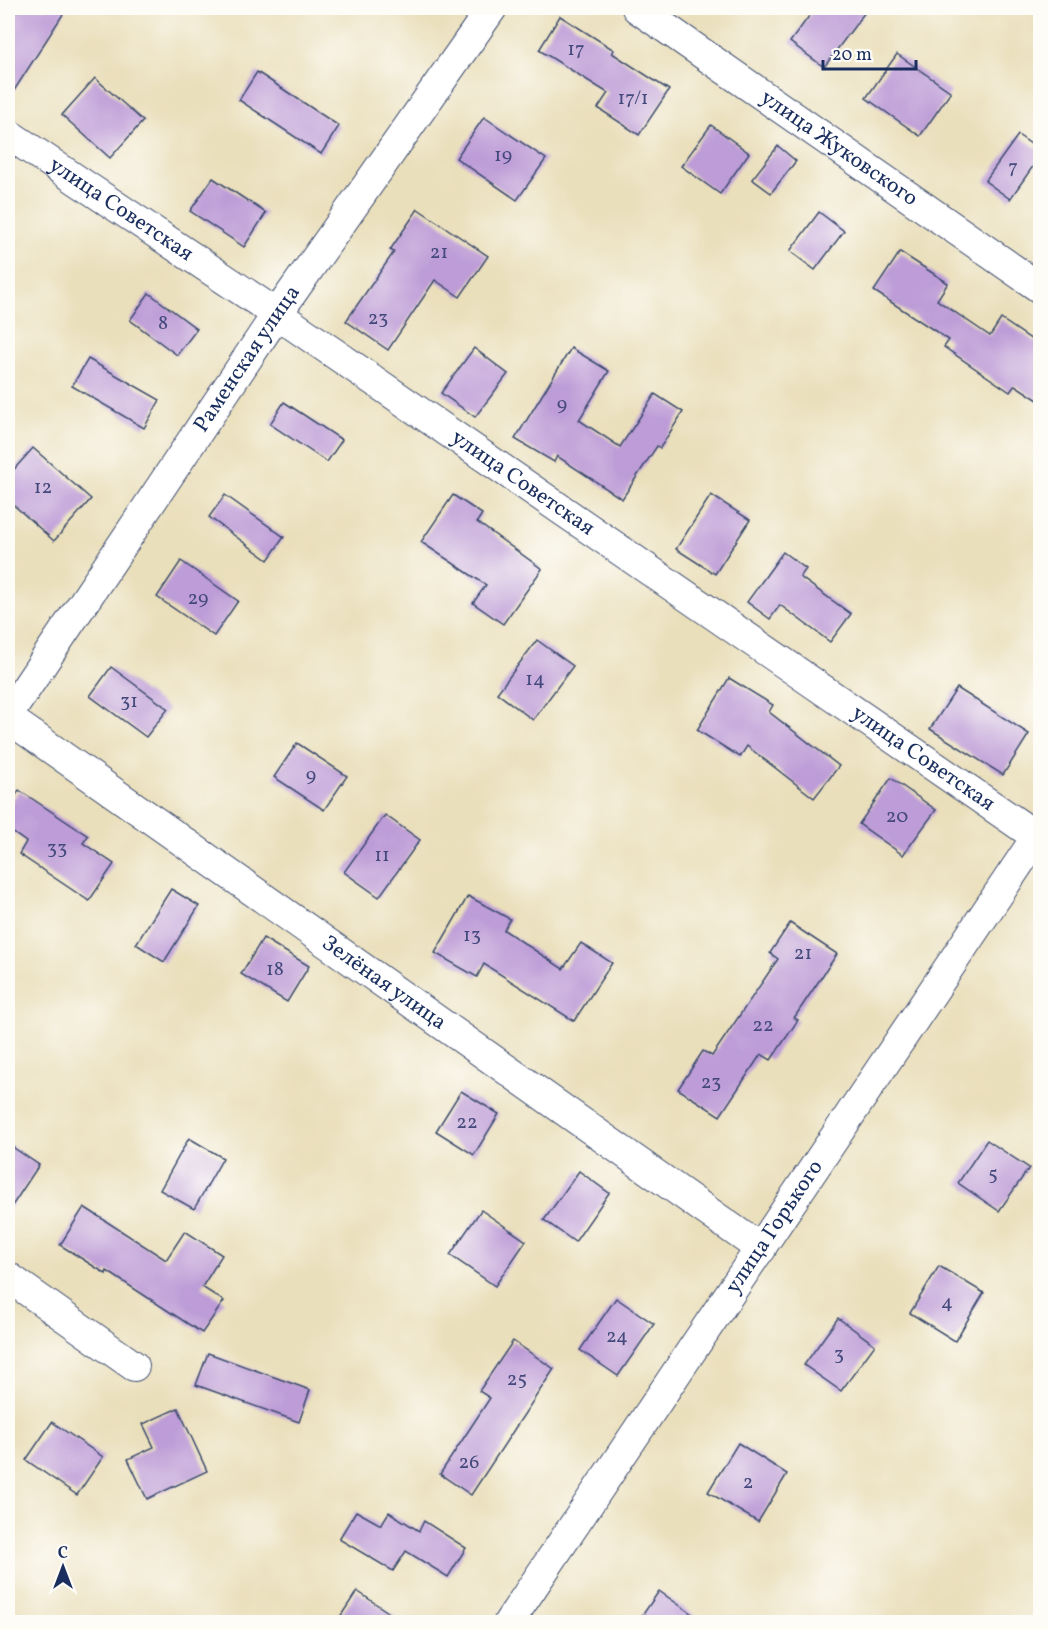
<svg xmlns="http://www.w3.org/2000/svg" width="1048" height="1630" font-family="Vollkorn,serif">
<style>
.building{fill:#bd9cd7}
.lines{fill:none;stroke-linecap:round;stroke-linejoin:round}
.street-casing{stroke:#3a496c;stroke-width:32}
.street{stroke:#fff;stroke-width:30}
.labels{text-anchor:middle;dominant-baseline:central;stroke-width:4.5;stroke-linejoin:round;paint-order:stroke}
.number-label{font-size:20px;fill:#444a7c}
.street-label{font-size:22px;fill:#1b2f5e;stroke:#fdfcf7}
</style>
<rect width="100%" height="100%" fill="#fdfcf7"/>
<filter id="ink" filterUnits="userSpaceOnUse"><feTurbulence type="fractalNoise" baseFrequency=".0167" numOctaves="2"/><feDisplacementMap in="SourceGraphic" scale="12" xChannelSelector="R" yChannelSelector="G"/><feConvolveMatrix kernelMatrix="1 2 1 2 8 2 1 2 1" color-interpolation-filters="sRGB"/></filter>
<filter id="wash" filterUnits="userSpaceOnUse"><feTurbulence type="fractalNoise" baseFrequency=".008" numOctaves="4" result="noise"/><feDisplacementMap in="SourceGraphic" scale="24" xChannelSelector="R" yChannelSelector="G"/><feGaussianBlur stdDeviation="1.35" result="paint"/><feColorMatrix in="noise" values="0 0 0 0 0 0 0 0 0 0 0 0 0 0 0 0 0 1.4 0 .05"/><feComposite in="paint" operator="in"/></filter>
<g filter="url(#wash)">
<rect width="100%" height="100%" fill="#eadfbb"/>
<g id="blocks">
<g class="building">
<path d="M8,8H67L8,100Z"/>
<path d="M815,8H868L824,67L790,42Z"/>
<path d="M560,16L614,50L612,53L669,90L639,135L598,108L608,93L539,50Z"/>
<path d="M897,54L951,92L920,136L866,98Z"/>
<path d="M257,72L339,126L321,154L239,100Z"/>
<path d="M95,78L143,121L110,158L62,115Z"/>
<path d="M484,117L546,159L517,200L456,158Z"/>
<path d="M711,125L749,153L720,194L681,166Z"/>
<path d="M1018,135L1041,151V155L1010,199L985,181Z"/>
<path d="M778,146L796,161L771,193L752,179Z"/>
<path d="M213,178L266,213L244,247L190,211Z"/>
<path d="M418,209L488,256L460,297L435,280L388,350L346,321L394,252L390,250Z"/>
<path d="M819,212L844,231L815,270L790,251Z"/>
<path d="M900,252L948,283L937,300L990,336L1001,319L1041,346V402L1015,385L1010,392L944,347L949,340L874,291Z"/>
<path d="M149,293L197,329L177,355L130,320Z"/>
<path d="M474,348L508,374L475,417L441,393Z"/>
<path d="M571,348L609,371L579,420L620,447L655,394L683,412L660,448L657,446L622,499L557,456L554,462L515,439Z"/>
<path d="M88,359L160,400L144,428L72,386Z"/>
<path d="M284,402L342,440L327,462L270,424Z"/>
<path d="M33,448L91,499L54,541L8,500V476Z"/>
<path d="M225,495L284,537L268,560L209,517Z"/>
<path d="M453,495L482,514L477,522L542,569L503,624L473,603L486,585L421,542Z"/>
<path d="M711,495L750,520L715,574L676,549Z"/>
<path d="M783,552L806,569L800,577L851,614L830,642L780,605L770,619L747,602Z"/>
<path d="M181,561L238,601L214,636L157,597Z"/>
<path d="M537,640L573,666L533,720L497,693Z"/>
<path d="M111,667L168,709L146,737L90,696Z"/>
<path d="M729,678L773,705L769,712L839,766L814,798L747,746L740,757L697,730Z"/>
<path d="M957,688L1029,734L1003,775L930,729Z"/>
<path d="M297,743L347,776L324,810L274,777Z"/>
<path d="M891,778L936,810L903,855L859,824Z"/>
<path d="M19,790L88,836L83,843L114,864L89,901L19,854L26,842L8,829V808Z"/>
<path d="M385,815L420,840L379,897L344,872Z"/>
<path d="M171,889L199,906L164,962L136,944Z"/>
<path d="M468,896L510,919L504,930L563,969L581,943L612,963L574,1021L484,964L477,977L435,953Z"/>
<path d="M790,923L837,954L794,1018L798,1020L771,1060L761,1054L720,1116L678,1089L703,1051L712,1056L778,959L770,953Z"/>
<path d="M263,938L309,966L287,1002L241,974Z"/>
<path d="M461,1091L499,1114L474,1155L436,1131Z"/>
<path d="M189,1138L223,1158L194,1209L160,1190Z"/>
<path d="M987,1140L1029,1168L999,1211L958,1183Z"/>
<path d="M8,1144L39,1165L8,1212Z"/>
<path d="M579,1171L609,1193L575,1242L544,1220Z"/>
<path d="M84,1207L166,1260L185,1231L222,1255L202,1287L224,1301L202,1333L107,1271L106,1274L60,1245Z"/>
<path d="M481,1210L526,1241L495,1286L450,1255Z"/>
<path d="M939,1266L984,1293L955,1341L910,1313Z"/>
<path d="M616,1298L654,1324L618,1376L580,1350Z"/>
<path d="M838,1318L875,1345L841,1391L804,1365Z"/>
<path d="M513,1341L554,1369L471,1495L440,1474L490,1398L479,1391Z"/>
<path d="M208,1353L310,1390L299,1422L196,1385Z"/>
<path d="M178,1408L207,1471L147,1499L128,1459L154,1447L143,1424Z"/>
<path d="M52,1422L103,1457L77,1495L26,1460Z"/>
<path d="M738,1443L787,1474L758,1522L708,1492Z"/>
<path d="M356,1511L381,1525L389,1512L419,1531L424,1521L466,1548L448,1577L406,1551L393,1571L339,1539Z"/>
<path d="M357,1591L404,1623H336Z"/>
<path d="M659,1591L705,1623H637Z"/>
</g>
</g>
</g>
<g filter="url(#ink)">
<use href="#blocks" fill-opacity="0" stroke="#3a496c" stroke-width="1.5"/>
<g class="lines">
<defs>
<g id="street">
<path id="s1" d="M637,8L1040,288"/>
<path id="s2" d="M8,134L277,314L1037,837"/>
<path id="s3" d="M8,715L277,314L492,8"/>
<path id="s4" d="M8,718L761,1249"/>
<path d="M8,1277L134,1366"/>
<path id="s5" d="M509,1622L1040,832"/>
</g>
</defs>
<use href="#street" class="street-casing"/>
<use href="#street" class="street"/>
</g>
</g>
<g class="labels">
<g class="number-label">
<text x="576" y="50">17</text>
<text x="633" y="99">17/1</text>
<text x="503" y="156">19</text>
<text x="1013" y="168">7</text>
<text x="439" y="253">21</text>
<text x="378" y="319">23</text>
<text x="163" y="324">8</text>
<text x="562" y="405">9</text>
<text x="43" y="488">12</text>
<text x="198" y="599">29</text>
<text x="535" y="680">14</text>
<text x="129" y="702">31</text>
<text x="311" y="776">9</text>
<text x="897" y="817">20</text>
<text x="57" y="849">33</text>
<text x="382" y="856">11</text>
<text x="472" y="936">13</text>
<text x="803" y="954">21</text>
<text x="275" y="970">18</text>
<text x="763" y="1026">22</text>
<text x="711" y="1083">23</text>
<text x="467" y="1123">22</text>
<text x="993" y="1175">5</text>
<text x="947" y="1303">4</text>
<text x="617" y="1337">24</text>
<text x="839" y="1355">3</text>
<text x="517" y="1380">25</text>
<text x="469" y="1463">26</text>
<text x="748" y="1483">2</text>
</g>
<g class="street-label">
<text stroke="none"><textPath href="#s1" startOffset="246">улица Жуковского</textPath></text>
<text stroke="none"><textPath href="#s2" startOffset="136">улица Советская</textPath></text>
<text stroke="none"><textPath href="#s3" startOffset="429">Раменская улица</textPath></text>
<text stroke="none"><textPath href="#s2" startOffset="622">улица Советская</textPath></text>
<text stroke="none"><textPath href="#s2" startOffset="1108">улица Советская</textPath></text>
<text stroke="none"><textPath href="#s4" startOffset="460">Зелёная улица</textPath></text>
<text stroke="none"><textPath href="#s5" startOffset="476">улица Горького</textPath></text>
</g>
</g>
<rect width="1048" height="1630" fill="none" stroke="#fdfcf7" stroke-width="30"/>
<g transform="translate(63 1567)" stroke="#fdfcf7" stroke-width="4.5" paint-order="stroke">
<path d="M0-4.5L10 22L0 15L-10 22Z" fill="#1b2f5e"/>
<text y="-9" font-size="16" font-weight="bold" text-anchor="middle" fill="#1b2f5e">С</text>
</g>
<path d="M823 60v9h93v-9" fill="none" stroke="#1b2f5e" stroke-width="3"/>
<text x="832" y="60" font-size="18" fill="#1b2f5e" stroke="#fdfcf7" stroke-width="4.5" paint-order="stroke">20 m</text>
</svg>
